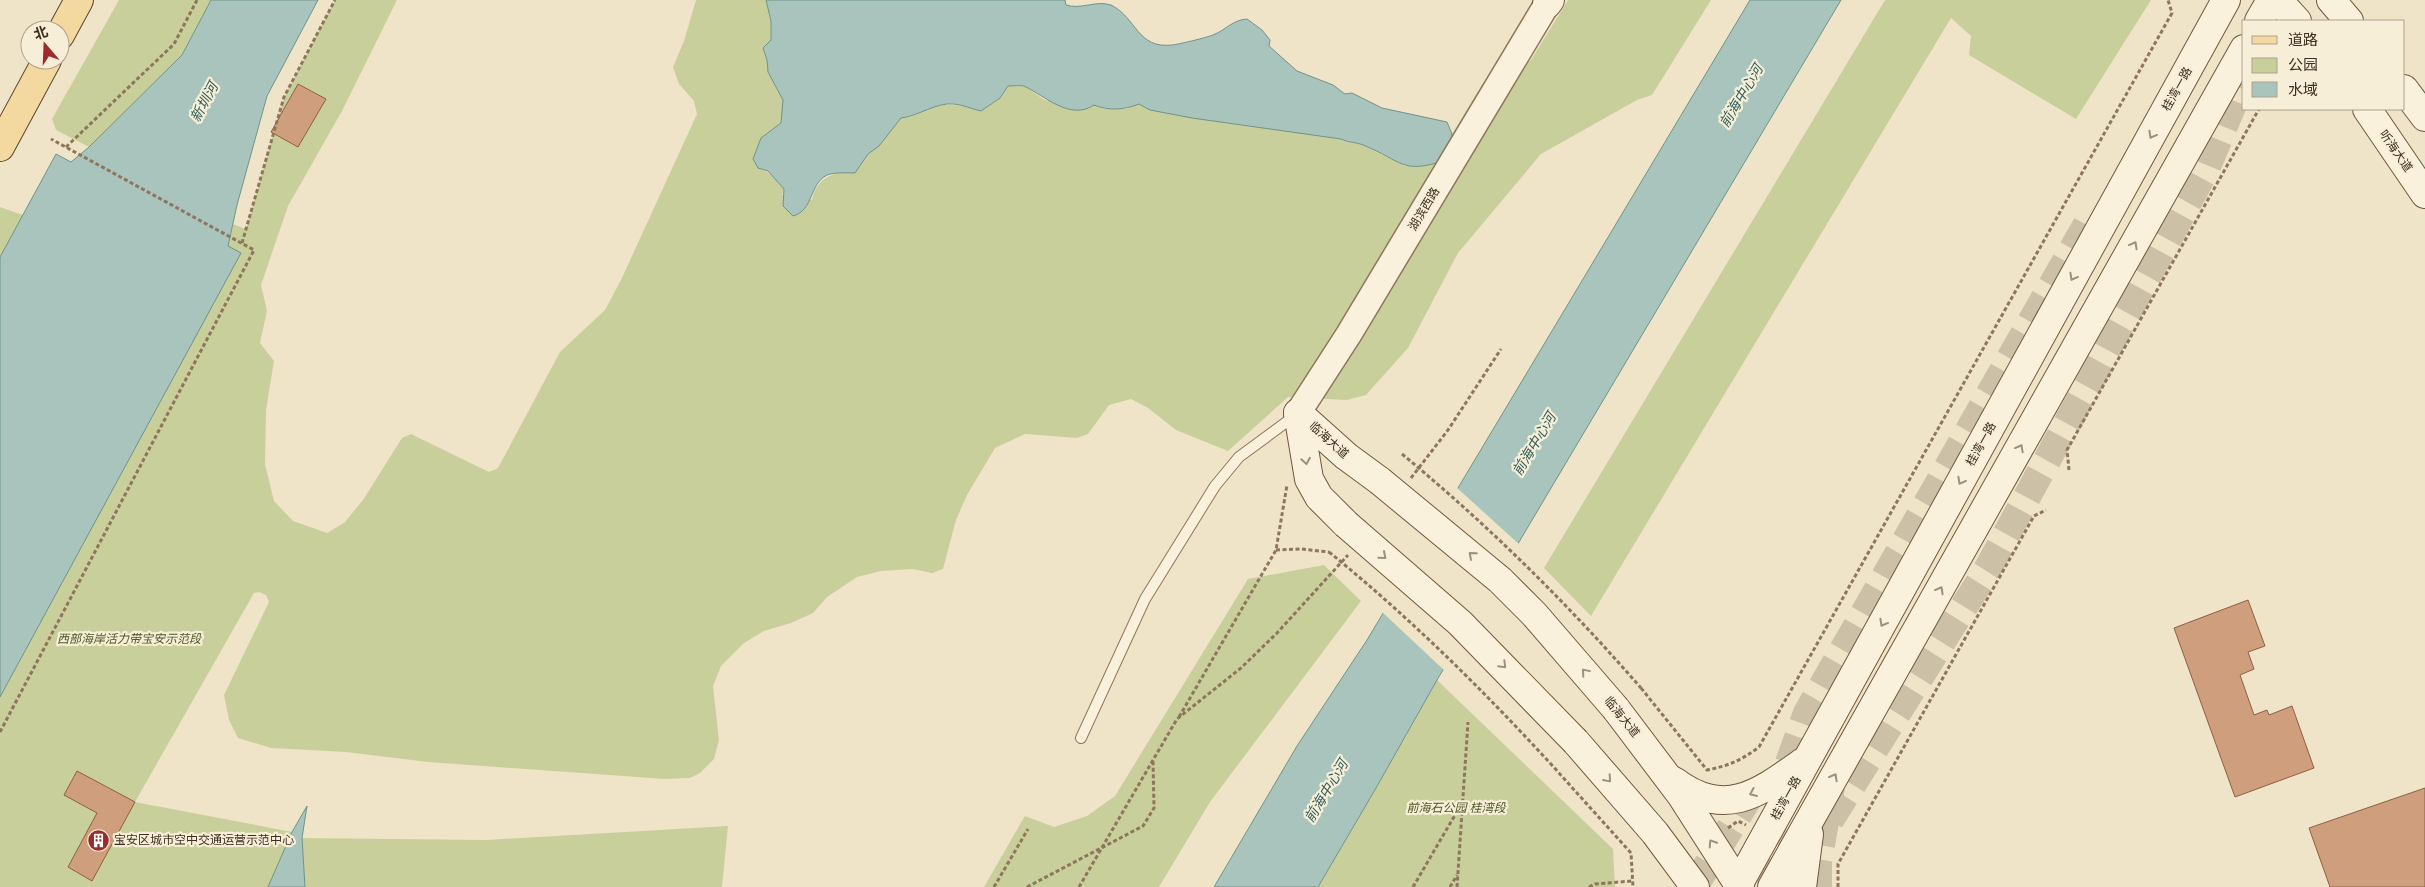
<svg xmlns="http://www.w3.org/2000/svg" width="2425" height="887" font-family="'Source Serif 4','Noto Sans SC',serif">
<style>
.green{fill:#c9cf9b}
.water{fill:#a9c4bc;stroke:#6f938a}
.pier{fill:#f0e4c8}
.building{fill:#cf9f7d;stroke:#8d5f41}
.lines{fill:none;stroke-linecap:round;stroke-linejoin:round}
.primary-tunnel{stroke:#ccc0a6;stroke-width:28;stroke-dasharray:28 14;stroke-linecap:butt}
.service-casing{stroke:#8d765c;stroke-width:12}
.tertiary-casing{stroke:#8d765c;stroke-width:28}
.secondary-casing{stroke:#6f573f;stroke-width:30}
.primary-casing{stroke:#5b4430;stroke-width:30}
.path{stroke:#8d765c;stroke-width:3;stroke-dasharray:4 2.5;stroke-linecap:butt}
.service{stroke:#faf1dc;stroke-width:10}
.tertiary{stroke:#faf1dc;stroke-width:25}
.secondary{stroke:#faf1dc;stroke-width:28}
.primary{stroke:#f3d9a0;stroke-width:28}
.secondary-bridge-casing{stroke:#6f573f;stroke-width:30;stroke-linecap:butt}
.path-bridge{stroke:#8d765c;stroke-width:3;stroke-dasharray:4 2.5;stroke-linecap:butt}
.secondary-bridge{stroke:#faf1dc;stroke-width:28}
.oneway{stroke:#9c907e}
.labels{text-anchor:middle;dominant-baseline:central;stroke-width:4.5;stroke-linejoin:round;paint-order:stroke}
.street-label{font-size:12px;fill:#3d2e20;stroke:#f7eed8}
.park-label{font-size:12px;font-style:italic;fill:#4d5a26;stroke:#f7eed8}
.poi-label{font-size:12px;fill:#3d2e20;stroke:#f7eed8;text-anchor:start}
.water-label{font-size:14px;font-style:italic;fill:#2f5d5a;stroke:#f7eed8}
</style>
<rect width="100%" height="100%" fill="#f0e4c8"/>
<g class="green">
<path d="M119,0H211L182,55L89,147L56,130L52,119Z"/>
<path d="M335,0H397L342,111L288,206L261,285L267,311L260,343L274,361L266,410L265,464L274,501L293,521L327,533L344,523L363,500L402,438L411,434L489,472L498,468L560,352L605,310L621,280L697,114L694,101L679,84L673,67L684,41L696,0H766L771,21V40L763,48L767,60L768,72L783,100L782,123L761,138L758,168C771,172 776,179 784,189L782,195L812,200C818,173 837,174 860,166L868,154L879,146L901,118C913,117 917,114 927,109C946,101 962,106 981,111L1000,98L1008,86L1023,85L1043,99L1070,109L1094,104L1104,109H1126L1139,104L1150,110L1341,139L1347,142L1361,144L1405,166L1446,160L1452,134L1483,83L1521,68L1531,60L1568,0H1711L1652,95L1637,100L1541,154L1458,253L1408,348L1366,395L1347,400L1288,397L1228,451L1176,430L1148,408L1131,399L1109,405L1088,434L1077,438L1025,434L995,448L967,495L956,520L943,569L932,573L913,569L881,571L857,577L827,597L813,613L791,623L764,631L744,643L721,666L713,686L719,740L714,759L700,773L690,778L665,779L428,762L346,752L271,748L238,738L229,720L224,695L269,602L266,595L259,592L254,593L135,802L292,832L268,887H0V697L240,253L228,246L233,224L246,229L284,97Z"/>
<path d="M1885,0H2151L2076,119L1969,55L1971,36L1951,18L1591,616L1544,568Z"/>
<path d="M0,207L23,215L0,257Z"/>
<path d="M1324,565L1361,601L1210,802L1159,887H984L1025,816L1054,827L1087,816L1115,796L1248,579Z"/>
<path d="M1437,680L1613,849L1615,887H1318L1376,788Z"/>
<path d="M728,826L722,887H305L302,838L486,840Z"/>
</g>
<g class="water">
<path d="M211,0H318L267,96L237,205L228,246L241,253L0,697V257L56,154L71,162L89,147L182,55Z"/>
<path d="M766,0H1065L1066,5C1080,10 1096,0 1111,5C1137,18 1137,49 1172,45C1176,45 1209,37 1213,35C1226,30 1232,20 1247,19L1262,30L1270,40L1269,46L1297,71L1333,85L1345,94L1352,93L1382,108L1447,122L1452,134L1446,160C1401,175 1403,161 1363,145C1356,142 1349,143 1341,139L1192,118L1150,110L1139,104C1124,110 1109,111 1094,105C1070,121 1045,96 1024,86C1020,85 1013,86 1008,86L1000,98L981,111C972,109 963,105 954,104C936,102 919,116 901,118L879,146L868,154L855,173C847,173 835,172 827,175C809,184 814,210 793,216L783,206L784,189L768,171L758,168L753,159L761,138L781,123L783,100L768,72L767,60L763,48L771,40V21Z"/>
<path d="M1750,0H1841L1437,680L1376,788L1318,887H1214L1297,746L1367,640Z"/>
<path d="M307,806L302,838L305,887H268L292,832Z"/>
</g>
<path class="pier" d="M1456,487L1520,545L1445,671L1381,611Z"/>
<g class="building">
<path d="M298,84L326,99L298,147L271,132Z"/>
<path d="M2248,600L2265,646L2248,652L2254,669L2240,675L2254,715L2267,710L2269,715L2292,706L2314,768L2235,797L2174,628Z"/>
<path d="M77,771L135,802L92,881L68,867L97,813L64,795Z"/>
<path d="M2425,788V887H2330L2309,828Z"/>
</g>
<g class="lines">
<g class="primary-tunnel">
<path d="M1830,820L1987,570L2206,169L2244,78"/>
<path d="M1694,887L1759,781"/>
<path d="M1771,887L1772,830L1778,793L1807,713L2090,219"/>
<path d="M1818,887V862L1831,787"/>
</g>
<defs>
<path id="service" d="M1081,738L1145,599L1215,486L1239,457L1296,415"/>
<path id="tertiary" d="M1298,413L1349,334L1547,4"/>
<g id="secondary">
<path d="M2278,0L2297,21"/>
<path d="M2331,0L2349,21"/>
<path d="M1547,4L1550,0"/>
<path d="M2259,21L2271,0"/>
<path d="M2404,89L2425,117"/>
<path d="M2367,109L2425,194"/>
<path d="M1298,413L1309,479L1319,497L1346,524"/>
<path d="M1298,413L1346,456L1380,481"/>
<path d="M1616,709L1681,795L1740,887"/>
<path d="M1576,742L1655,833L1695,887"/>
<path d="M1674,781C1725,819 1758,794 1803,762"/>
<path d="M1737,887L2226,0"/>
<path d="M1772,887L2244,49"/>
<path d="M1802,887L1809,834"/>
</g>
<g id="primary">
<path d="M60,35L79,0"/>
<path d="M0,147L47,60"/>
</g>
</defs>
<use href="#service" class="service-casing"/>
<use href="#tertiary" class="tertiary-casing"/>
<use href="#secondary" class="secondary-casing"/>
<use href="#primary" class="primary-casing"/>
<g class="path">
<path d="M66,147L174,44L197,0"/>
<path d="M242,243L284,97L335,0"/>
<path d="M2069,470L2067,450L2259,109"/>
<path d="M1411,478L1448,430L1501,349"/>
<path d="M1276,550L1301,549L1329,552"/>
<path d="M1641,688L1707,770C1728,766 1742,760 1759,747L2172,13L2168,0"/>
<path d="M1179,717L1276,550L1287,485"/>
<path d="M0,732L254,250L51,139"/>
<path d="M1550,763L1631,853L1633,887"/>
<path d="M1728,828L1738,821L1746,825"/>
<path d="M994,887L1028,829"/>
<path d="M1027,887L1143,826L1154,808L1153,761"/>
<path d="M1079,887L1177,719L1241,668L1277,633L1348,555"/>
<path d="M1413,887L1462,803"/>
<path d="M1450,887L1457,875"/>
<path d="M1457,887L1468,722"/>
<path d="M1589,887L1595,884L1632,881"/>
<path d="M1838,887V864L2034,516L2046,510"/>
</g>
<use href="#service" class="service"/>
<use href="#tertiary" class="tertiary"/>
<use href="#secondary" class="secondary"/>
<use href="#primary" class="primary"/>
<defs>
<g id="secondary-bridge">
<path d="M1380,481L1500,580L1534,614L1616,709"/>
<path d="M1346,524L1460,623L1576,742"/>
</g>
</defs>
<use href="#secondary-bridge" class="secondary-bridge-casing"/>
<g class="path-bridge">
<path d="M1402,454C1489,526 1567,603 1641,688"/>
<path d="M1329,552C1409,617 1481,688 1550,763"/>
</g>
<use href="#secondary-bridge" class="secondary-bridge"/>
</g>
<defs><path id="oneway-chevron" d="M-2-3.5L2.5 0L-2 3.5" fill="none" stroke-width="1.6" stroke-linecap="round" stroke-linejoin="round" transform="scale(1.25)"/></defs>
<g class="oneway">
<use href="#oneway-chevron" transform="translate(2152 135) rotate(119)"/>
<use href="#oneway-chevron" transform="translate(2134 245) rotate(-61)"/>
<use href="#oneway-chevron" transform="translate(2073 277) rotate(119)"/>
<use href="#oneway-chevron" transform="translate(2020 448) rotate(-61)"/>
<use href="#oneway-chevron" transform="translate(1306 461) rotate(81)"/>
<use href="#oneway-chevron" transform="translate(1961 481) rotate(119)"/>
<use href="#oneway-chevron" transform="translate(1472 555) rotate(-139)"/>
<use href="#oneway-chevron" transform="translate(1383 556) rotate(41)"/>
<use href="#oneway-chevron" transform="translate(1940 590) rotate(-61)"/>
<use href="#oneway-chevron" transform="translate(1883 623) rotate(119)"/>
<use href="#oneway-chevron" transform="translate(1503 665) rotate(45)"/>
<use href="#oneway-chevron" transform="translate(1585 672) rotate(-130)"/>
<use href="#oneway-chevron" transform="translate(1834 777) rotate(-61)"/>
<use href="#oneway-chevron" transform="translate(1608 779) rotate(49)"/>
<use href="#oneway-chevron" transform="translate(1753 793) rotate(157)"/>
<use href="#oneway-chevron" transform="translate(1712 843) rotate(-123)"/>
</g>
<defs>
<symbol id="building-disc" viewBox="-11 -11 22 22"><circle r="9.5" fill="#9e2a2b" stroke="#f7eed8"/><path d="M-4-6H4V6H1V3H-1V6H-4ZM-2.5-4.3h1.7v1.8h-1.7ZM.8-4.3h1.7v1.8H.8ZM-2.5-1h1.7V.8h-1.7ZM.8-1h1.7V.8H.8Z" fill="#fff"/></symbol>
</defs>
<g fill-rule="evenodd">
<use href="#building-disc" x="86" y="828" width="25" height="25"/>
</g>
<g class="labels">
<g class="street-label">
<text transform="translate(2177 89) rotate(-61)">桂湾一路</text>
<text transform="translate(2396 151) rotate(55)">听海大道</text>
<text transform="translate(1424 209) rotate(-59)">湖滨西路</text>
<text transform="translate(1329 440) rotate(42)">临海大道</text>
<text transform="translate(1981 444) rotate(-61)">桂湾一路</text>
<text transform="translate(1622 717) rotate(51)">临海大道</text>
<text transform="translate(1786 798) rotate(-61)">桂湾一路</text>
</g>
<g class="park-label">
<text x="129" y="639">西部海岸活力带宝安示范段</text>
<text x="1456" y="808">前海石公园 桂湾段</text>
</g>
<g class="poi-label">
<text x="114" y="840">宝安区城市空中交通运营示范中心</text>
</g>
<g class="water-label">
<text transform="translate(1741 96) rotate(-59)">前海中心河</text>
<text transform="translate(204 102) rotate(-62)">新圳河</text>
<text transform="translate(1534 444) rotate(-59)">前海中心河</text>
<text transform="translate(1326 791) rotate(-59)">前海中心河</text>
</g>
</g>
<rect x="2242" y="20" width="162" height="90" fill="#f7eed8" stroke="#ada18e"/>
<rect x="2252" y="36" width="25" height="8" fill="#f3d9a0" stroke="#ada18e"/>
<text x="2288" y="45" font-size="15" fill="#3d2e20">道路</text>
<rect x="2252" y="58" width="25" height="15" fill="#c9cf9b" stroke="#ada18e"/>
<text x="2288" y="70" font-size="15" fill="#3d2e20">公园</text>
<rect x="2252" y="82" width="25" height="15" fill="#a9c4bc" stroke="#ada18e"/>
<text x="2288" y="95" font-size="15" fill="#3d2e20">水域</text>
<g transform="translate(45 45) rotate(341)"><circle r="24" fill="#f7eed8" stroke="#ada18e"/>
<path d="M0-4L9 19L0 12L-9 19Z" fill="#9e2a2b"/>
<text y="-8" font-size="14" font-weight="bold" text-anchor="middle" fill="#3d2e20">北</text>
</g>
</svg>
